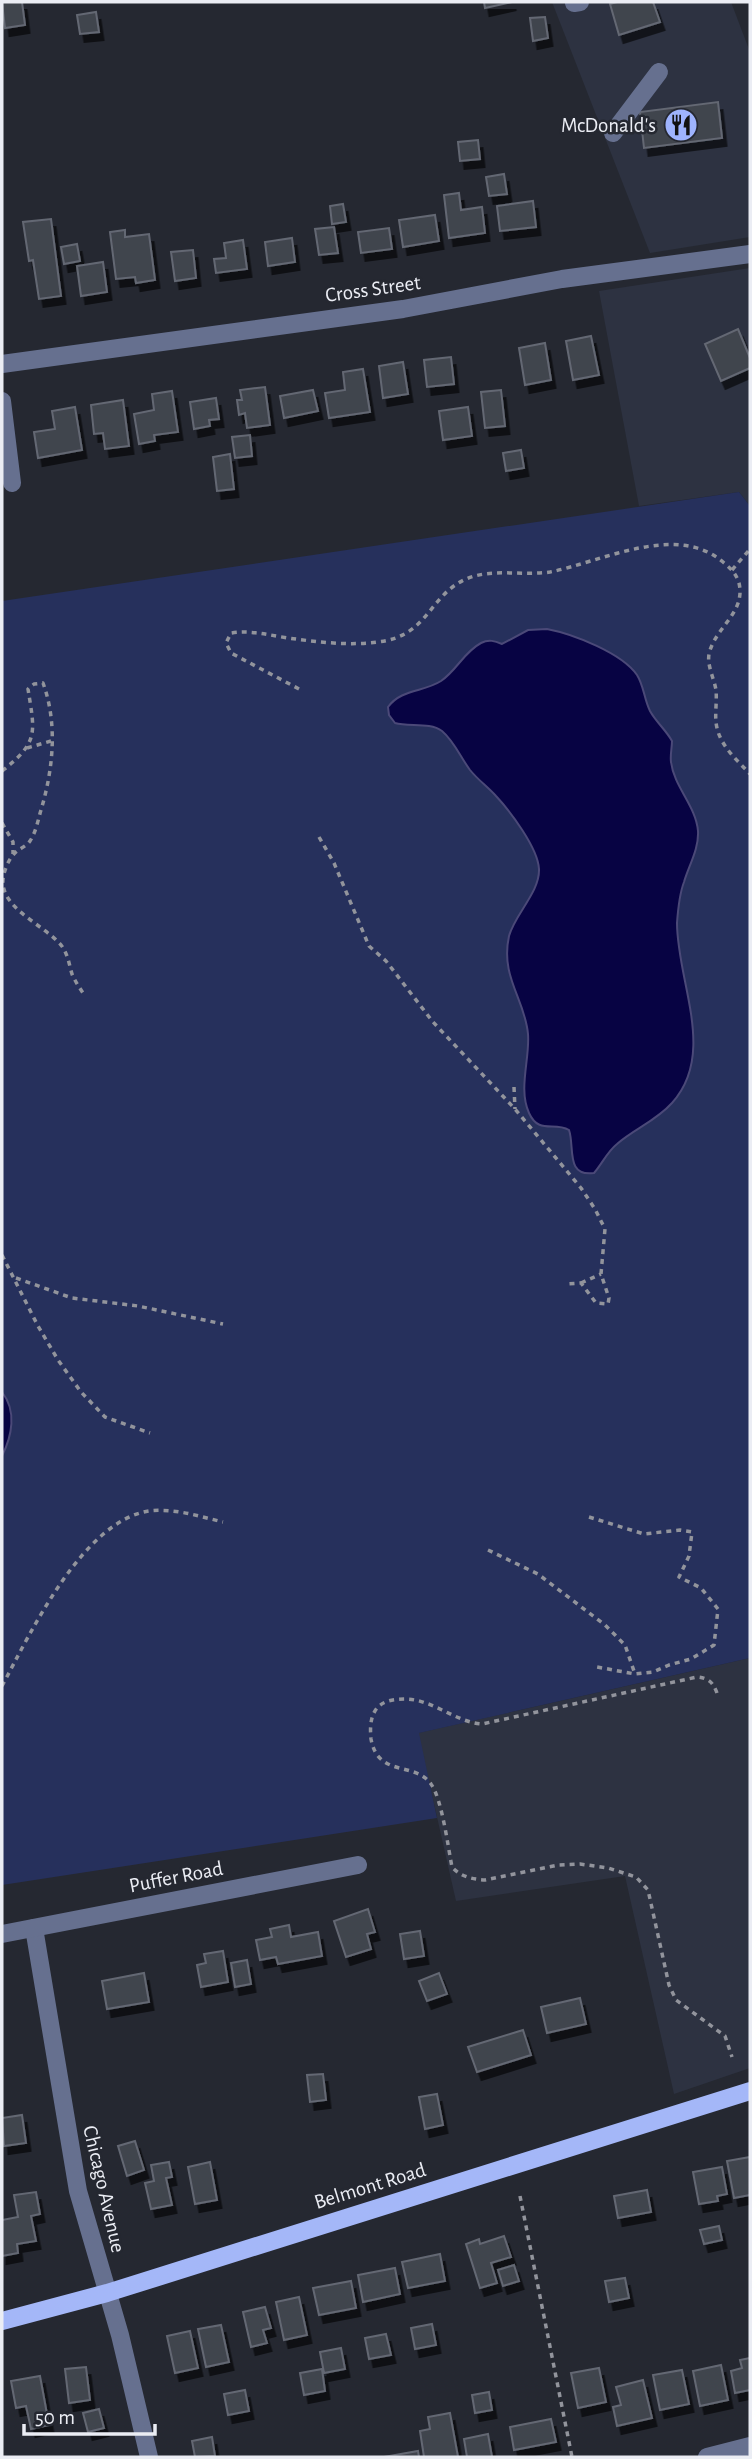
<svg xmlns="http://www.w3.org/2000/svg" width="752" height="2459" font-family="'Alegreya Sans',sans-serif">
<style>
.built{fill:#2d3241}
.green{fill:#26305c}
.water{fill:#070343;stroke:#4b4978;stroke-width:2}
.building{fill:#41444e;stroke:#646873;stroke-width:2;filter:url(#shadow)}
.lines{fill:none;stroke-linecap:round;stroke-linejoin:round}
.path{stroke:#92949c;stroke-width:3.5;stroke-dasharray:5 5;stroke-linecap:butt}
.minor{stroke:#66708f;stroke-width:18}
.major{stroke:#a4b7f8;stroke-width:18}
.labels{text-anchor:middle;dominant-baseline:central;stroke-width:5;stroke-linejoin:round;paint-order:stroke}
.poi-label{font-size:21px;fill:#ebedf4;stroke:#252831;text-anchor:end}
.street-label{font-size:21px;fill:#ebedf4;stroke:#252831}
</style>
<defs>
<filter id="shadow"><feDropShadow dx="4.5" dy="8" stdDeviation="0" flood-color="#0009"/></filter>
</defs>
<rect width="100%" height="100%" fill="#252831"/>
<g class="built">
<path d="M552,2H731L750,52V237L650,253Z"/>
<path d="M750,268V506L739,492L639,506L599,291Z"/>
<path d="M750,1658V2068L674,2094L625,1876L456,1901L418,1733Z"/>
</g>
<path class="green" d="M739,492L750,506V1658L419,1733L437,1818L2,1885V601Z"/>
<g class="water">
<path d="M547,629C573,634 622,653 637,675C644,686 644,699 650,711C656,722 666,730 672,741C672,748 670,755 671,762C674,787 696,806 698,831C699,849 689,865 684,882C679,895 678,909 677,923C677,982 717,1053 672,1103C656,1121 634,1129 617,1144C607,1152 602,1164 594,1173C565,1177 575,1147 569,1130C554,1121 539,1135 529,1113C518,1089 530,1059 528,1034C525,999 500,977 509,936C515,914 540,892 539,869C538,848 510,811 496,796C488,787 478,780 470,770C461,758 454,741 442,731C430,722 409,727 395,723L389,715L388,707C401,689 424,692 441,681C457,670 464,652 481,643C489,639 495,641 502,644L528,630Z"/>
<path d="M2,1392C17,1411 12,1436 2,1456Z"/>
</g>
<g class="building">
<path d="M2,2H22L25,25L5,28Z"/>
<path d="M484,2H512L485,8Z"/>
<path d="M617,2H653L660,22L619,35L610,4Z"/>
<path d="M96,12L99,32L80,34L77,15Z"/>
<path d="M545,17L548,38L533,41L530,18Z"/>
<path d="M718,102L722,138L644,148L640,112Z"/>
<path d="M478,140L480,159L460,161L458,142Z"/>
<path d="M504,174L507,194L489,196L486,177Z"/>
<path d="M459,193L461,210L482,207L485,233L449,238L444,195Z"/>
<path d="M533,201L536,227L500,231L497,206Z"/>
<path d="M343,204L346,222L332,224L330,206Z"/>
<path d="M435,215L439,241L403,247L399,220Z"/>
<path d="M51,219L61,296L39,299L33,260L29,261L23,222Z"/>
<path d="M334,227L338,253L319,255L315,229Z"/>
<path d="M389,228L392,249L361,253L358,232Z"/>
<path d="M125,230V237L149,234L155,280L136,283L135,277L116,279L110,232Z"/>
<path d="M292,238L295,262L268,266L265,242Z"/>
<path d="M243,240L247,269L216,273L214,259L226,258L224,243Z"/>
<path d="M77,244L80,261L64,264L61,247Z"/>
<path d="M193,250L196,278L175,281L171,252Z"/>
<path d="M103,262L107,292L81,296L77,266Z"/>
<path d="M738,329L750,358V368L721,381L705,344Z"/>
<path d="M591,336L599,375L573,380L566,341Z"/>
<path d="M545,343L551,380L525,385L519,348Z"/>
<path d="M451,357L454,384L427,387L424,360Z"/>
<path d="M403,362L408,394L383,398L379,366Z"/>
<path d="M363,369L370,412L329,418L325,393L345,390L343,372Z"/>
<path d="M265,387L270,425L247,428L245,413L239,415L237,400H242L240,390Z"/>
<path d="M313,390L318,411L284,418L280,396Z"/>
<path d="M501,390L505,426L485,428L481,392Z"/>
<path d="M172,391L178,432L154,435L155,441L139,444L134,414L154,410L152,394Z"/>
<path d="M216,398L219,419L209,420L210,426L194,429L190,402Z"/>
<path d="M123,400L129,446L105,449L103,433L94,434L91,405Z"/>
<path d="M75,407L82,450L38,458L34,432L55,429L52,411Z"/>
<path d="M468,407L472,436L443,440L439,411Z"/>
<path d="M250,435L252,456L235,458L232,437Z"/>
<path d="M521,450L524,468L506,471L503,453Z"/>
<path d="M230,454L234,489L217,491L213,457Z"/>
<path d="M368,1909L375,1932L367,1934L371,1949L346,1957L334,1921Z"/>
<path d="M289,1925L291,1937L318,1932L322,1956L278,1964L276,1957L260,1960L256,1940L272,1937L270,1929Z"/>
<path d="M420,1931L424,1956L404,1959L400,1934Z"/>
<path d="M223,1951L228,1982L201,1987L197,1965L206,1963L204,1954Z"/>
<path d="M247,1960L251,1984L235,1987L231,1963Z"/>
<path d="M144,1973L149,2002L107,2009L102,1981Z"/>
<path d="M439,1973L447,1994L427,2001L419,1981Z"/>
<path d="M580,1998L586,2024L547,2033L541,2007Z"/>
<path d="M523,2030L531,2055L477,2072L468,2047Z"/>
<path d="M323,2074L326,2100L310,2102L307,2075Z"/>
<path d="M437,2094L443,2125L425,2129L419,2097Z"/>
<path d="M22,2115L26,2143L4,2146L2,2118Z"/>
<path d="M135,2141L144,2170L127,2176L118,2146Z"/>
<path d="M750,2157V2195L734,2198L727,2161Z"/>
<path d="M169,2162L172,2177L166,2178L172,2205L151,2209L145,2183L154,2181L151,2165Z"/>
<path d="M210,2162L217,2200L195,2204L188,2167Z"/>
<path d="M722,2167L727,2194L717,2196L718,2201L699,2204L693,2172Z"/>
<path d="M647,2190L651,2212L618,2218L614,2196Z"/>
<path d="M36,2192L40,2214L31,2216L36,2241L17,2244L18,2253L2,2256V2220L18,2217L14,2195Z"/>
<path d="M719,2226L722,2240L704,2244L700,2230Z"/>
<path d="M504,2236L511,2257L491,2263L497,2283L480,2288L466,2244L479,2239L480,2244Z"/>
<path d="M440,2254L445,2281L408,2288L402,2262Z"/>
<path d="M514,2265L519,2281L503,2286L498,2270Z"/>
<path d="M395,2268L400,2294L363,2302L358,2275Z"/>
<path d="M625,2278L629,2298L609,2302L605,2281Z"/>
<path d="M351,2281L356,2308L319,2315L313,2288Z"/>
<path d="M299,2297L307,2335L284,2340L276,2302Z"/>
<path d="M265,2307L271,2328L263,2330L267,2343L251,2347L243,2312Z"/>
<path d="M432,2324L436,2345L415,2349L411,2328Z"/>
<path d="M221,2325L229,2362L206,2367L198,2329Z"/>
<path d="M190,2331L198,2368L175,2373L167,2336Z"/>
<path d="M386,2334L391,2355L369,2359L365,2338Z"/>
<path d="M341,2348L345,2369L324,2373L320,2352Z"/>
<path d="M750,2358V2390L735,2393L731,2371L742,2368L740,2360Z"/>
<path d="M721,2365L728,2400L700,2406L693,2371Z"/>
<path d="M86,2367L90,2400L69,2403L65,2369Z"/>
<path d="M599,2368L606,2402L578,2408L571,2373Z"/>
<path d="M322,2369L325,2391L304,2395L300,2373Z"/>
<path d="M682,2370L689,2404L660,2410L653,2375Z"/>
<path d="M40,2376L49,2425L31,2429L26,2406L16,2408L11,2381Z"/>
<path d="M643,2380L652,2418L617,2426L613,2407L621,2405L616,2387Z"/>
<path d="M245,2390L249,2411L228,2415L224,2394Z"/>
<path d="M489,2392L492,2410L475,2413L472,2395Z"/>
<path d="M99,2409L104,2428L88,2432L83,2413Z"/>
<path d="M450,2413L458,2457H424L420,2431L430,2429L428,2417Z"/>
<path d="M551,2419L556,2442L514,2450L510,2427Z"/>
<path d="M488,2434L492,2457H467L464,2439Z"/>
<path d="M212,2437L215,2456L195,2457L192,2441Z"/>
<path d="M418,2451L419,2457H384Z"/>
</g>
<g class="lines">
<g class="path">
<path d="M732,570L750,549"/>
<path d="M299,689L231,653L226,643L231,633C251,630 268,635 288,638C317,642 349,646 378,642C429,636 428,596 466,579C491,568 523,576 550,572C601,562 676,522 723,562C730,568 736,573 739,583C746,613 715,627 709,654C707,666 714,678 716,690C717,701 715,712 716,722C718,744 736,759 750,774"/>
<path d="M27,748L51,741"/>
<path d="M2,771C39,742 35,733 28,689L34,684L43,683C58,724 53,770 41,810C38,820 36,832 30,841C26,847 18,849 14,854C8,860 2,875 3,884C5,910 45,926 61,945C68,954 69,964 72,974C75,981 79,987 83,993"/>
<path d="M2,823L13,842V854"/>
<path d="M319,837L334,863L369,946L386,961L433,1022L515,1109L581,1188L595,1209L605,1229L601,1274L609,1298L608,1304L596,1303L581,1283L566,1284"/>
<path d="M514,1087L515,1109"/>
<path d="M2,1255L38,1326L58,1360L81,1392L105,1417L150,1433"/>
<path d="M16,1278L72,1298L138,1306L223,1324"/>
<path d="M581,1283L601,1274"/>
<path d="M589,1517L644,1534L680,1530L692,1532L689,1556L679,1577L701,1588L718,1609L714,1645L691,1659L669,1665L653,1672L635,1674L597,1667"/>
<path d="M488,1550L538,1574L605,1625L625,1645L635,1674"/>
<path d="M2,1686C31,1632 83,1521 149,1511C174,1508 198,1516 223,1522"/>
<path d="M717,1693C713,1682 708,1678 697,1677L482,1724C455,1722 434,1700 406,1699C396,1699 384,1700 377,1708C370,1717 370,1728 371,1739C378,1778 415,1761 431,1784C442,1799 448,1847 452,1867C461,1877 472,1879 485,1880L558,1865L580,1864L608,1868L636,1877L648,1890L669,1985L676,2000L725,2036L732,2057"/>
<path d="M520,2196L572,2457"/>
</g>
<g class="minor">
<path d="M574,3L580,2"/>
<path d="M613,133L659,72"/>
<path d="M2,364L403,309L562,279L750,254"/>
<path d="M2,401L12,483"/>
<path d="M34,1928L78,2191L120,2335L149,2457"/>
<path d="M2,1934L358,1865"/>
<path d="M707,2457L750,2446"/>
</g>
<path class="major" d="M2,2321L107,2293L750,2091"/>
</g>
<defs>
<symbol id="restaurant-disc" viewBox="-11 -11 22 22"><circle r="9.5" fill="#9eb3fd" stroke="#252831"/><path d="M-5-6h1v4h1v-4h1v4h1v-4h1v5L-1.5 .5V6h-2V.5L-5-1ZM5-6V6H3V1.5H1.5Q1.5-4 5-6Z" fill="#111"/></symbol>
</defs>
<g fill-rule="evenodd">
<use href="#restaurant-disc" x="662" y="106" width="38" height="38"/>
</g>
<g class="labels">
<g class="poi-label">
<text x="656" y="125">McDonald's</text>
</g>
<g class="street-label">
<text transform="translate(373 289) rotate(-8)">Cross Street</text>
<text transform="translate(176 1877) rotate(-11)">Puffer Road</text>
<text transform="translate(370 2186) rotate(-17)">Belmont Road</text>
<text transform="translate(104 2189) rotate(77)">Chicago Avenue</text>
</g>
</g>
<rect width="752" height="2459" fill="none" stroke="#ebedf4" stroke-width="7"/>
<path d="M24 2424v10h131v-10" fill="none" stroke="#ebedf4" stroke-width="3.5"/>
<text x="35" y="2424" font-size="21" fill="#ebedf4" stroke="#252831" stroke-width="5" paint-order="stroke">50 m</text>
</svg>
